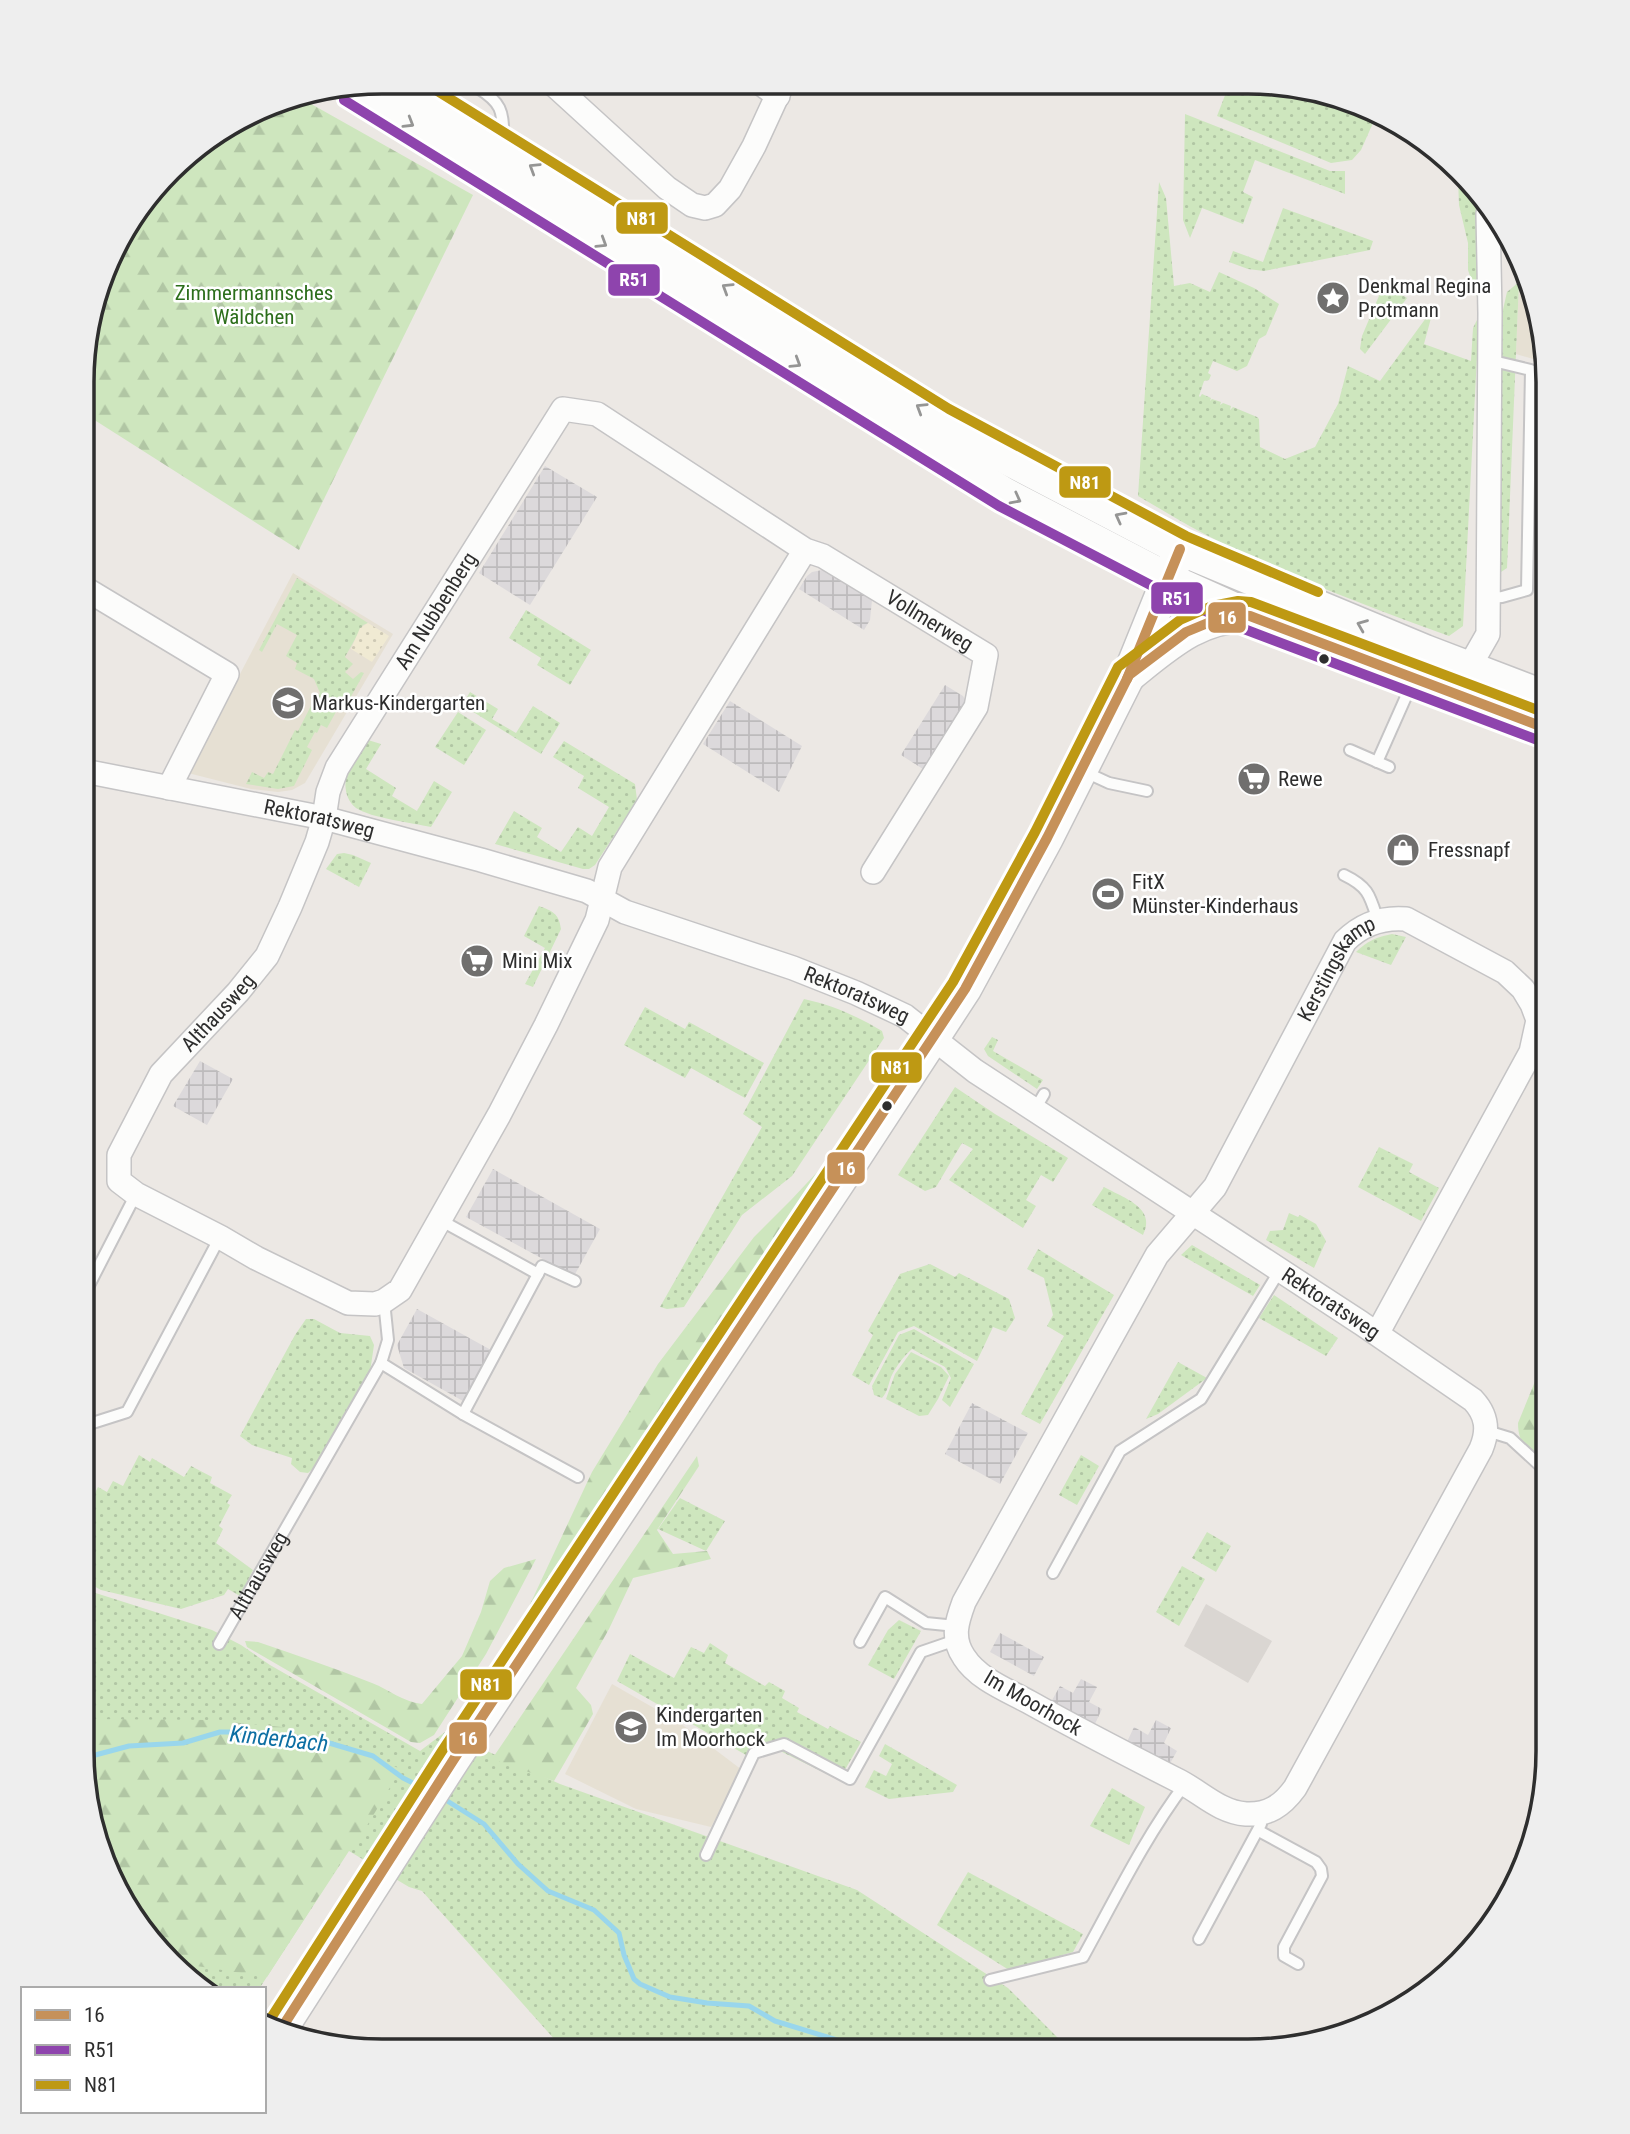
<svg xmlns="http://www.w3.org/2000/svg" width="1630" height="2134" font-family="'Roboto Condensed',sans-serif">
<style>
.industrial{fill:url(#industrial-grid)}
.education{fill:#e6e0d3}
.grass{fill:url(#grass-dots)}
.forest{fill:url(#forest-firs)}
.sand{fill:url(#sand-dots)}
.plaza{fill:#dad6d2}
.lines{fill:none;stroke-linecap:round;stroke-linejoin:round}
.stream{stroke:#99d6ec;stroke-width:5}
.lane-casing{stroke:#c5c4c5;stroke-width:14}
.street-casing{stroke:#c5c4c5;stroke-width:26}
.secondary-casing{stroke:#c5c4c5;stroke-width:35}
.lane{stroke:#fcfcfb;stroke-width:10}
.street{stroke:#fcfcfb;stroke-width:23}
.secondary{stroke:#fcfcfb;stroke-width:32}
.bus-1-casing{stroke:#fff;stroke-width:16}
.bus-2-casing{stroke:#fff;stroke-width:16}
.bus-3-casing{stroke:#fff;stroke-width:16}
.bus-1{stroke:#c69159;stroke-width:10}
.bus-2{stroke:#8e44ad;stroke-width:10}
.bus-3{stroke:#be9913;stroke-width:10}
.oneway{stroke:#959594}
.bus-dot{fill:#2e2e2e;stroke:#fff;stroke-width:2.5}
.labels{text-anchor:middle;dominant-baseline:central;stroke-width:5;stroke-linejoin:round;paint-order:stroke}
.poi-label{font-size:21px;fill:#2e2e2e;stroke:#fff;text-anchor:start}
.park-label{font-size:21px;fill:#2c6e1b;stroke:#fff}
.street-label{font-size:21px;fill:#2e2e2e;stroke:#fff}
.water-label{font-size:23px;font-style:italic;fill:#0d6fa3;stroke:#fff}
.rim{fill:none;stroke:#2e2e2e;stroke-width:3.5}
.line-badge{stroke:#fff;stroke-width:2.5}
.badge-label{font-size:19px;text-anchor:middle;font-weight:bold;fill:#fff}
</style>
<defs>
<pattern id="industrial-grid" width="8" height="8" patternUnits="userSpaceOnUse" patternTransform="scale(1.75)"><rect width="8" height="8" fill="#dcd9db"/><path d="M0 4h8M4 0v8" fill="none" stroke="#bdbbbc"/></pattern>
<pattern id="grass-dots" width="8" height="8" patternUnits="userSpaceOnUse" patternTransform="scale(1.75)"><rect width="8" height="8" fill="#cee6be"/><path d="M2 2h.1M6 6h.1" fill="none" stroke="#b1c6a4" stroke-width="1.8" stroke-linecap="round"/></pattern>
<pattern id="forest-firs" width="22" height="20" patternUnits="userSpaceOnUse" patternTransform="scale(1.75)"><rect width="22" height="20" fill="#cee6be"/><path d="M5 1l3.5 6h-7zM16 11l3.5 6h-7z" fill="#b1c6a4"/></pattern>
<pattern id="sand-dots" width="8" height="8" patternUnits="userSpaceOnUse" patternTransform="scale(1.75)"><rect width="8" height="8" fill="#f0ead3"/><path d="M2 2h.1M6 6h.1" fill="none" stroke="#cec9b5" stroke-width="1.8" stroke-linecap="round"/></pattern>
</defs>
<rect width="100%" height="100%" fill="#ece8e4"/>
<g class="industrial">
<path d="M545,466L597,497L530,605L479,573Z"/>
<path d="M822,570L828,572L872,600L870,620L864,630L799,589L807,576L812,572Z"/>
<path d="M945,685L963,696L967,703L926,771L901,755Z"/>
<path d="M730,701L802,746L779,792L703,744Z"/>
<path d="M200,1061L233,1079L207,1125L173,1106Z"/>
<path d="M493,1169L600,1229L574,1276L466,1217Z"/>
<path d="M417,1309L491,1350L463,1401L404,1368L397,1345Z"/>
<path d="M972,1403L1028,1433L1000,1484L945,1454Z"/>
<path d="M1000,1633L1044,1657L1034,1676L990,1652Z"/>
<path d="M1081,1679L1097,1687L1089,1702L1102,1709L1094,1726L1051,1702L1060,1686L1073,1693Z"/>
<path d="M1156,1720L1171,1728L1164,1743L1177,1751L1168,1767L1126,1744L1134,1727L1148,1735Z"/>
</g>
<g class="education">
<path d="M1519,282L1525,284L1543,362L1516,354Z"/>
<path d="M293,573L393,634L305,783L292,790L278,792L251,789L188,773Z"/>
<path d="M612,1684L680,1723L742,1770L711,1827L636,1809L565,1774Z"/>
</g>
<g class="grass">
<path d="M1229,85H1287L1362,105L1377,114L1361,150L1352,160L1331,163L1217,116Z"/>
<path d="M1185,114L1330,171H1345V194L1255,160L1243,192L1253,197L1243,224L1202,208L1190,238L1183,220Z"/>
<path d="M1458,178L1478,203L1479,303L1468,270V243L1459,205Z"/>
<path d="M1159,182L1166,198L1174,286L1190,283L1210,292L1219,272L1254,288L1279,304L1266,335L1259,339L1247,366L1237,371L1213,361L1208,373L1211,375L1209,380L1204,381L1199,396L1200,397L1202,394L1211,398L1210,401L1212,399L1221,402L1220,405L1223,403L1231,406L1230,410L1233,407L1257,417L1259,419L1260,447L1285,459L1315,447L1338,404L1348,366L1380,381L1434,307L1424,344L1471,361L1473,328L1477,320V356L1463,626L1449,636C1372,608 1295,579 1222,543C1193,529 1166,512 1138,496Z"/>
<path d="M1283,208L1373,241L1370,250L1264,271L1248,269L1229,262L1233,251L1263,262Z"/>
<path d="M1519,282L1507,568L1495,576L1502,314L1507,292Z"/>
<path d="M1384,284L1407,298L1365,354L1360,349L1362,336Z"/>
<path d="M297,578L368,623L363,625L345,657L353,664L345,672L353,679L361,672L364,673L343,711L337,710L327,728L321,725L317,733L315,732L307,747L312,750L294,786L278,789L246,784L252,772L264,778L268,772L273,774L295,730L298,731L313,702L320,693L314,679L295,669L297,663L286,656L297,635L277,624L262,652L259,650Z"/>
<path d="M526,610L591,650L570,685L537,665L541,658L509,638Z"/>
<path d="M470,692L498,709L492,719L516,733L533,706L560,723L541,754L462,705Z"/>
<path d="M458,712L486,730L464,765L435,747Z"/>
<path d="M368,740L381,744L366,769L396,788L392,796L417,811L434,781L452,792L431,827C412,823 371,818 356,808C347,801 344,789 346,778C349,765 361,751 368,740Z"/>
<path d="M564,741L635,784L637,800L595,865L589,869H583L495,844L514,811L542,828L537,837L561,852L578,827L592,836L609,807L578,788L584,776L553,757Z"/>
<path d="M344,853L353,855L371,863L359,887L326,869L337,854Z"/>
<path d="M539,906C552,911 559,913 561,929L533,987L525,984L545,948L524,936Z"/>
<path d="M1392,934L1406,937L1391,965L1356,952C1367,941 1377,937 1392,934Z"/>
<path d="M804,999C832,1005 857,1016 882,1031L884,1038L792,1176L742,1215L684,1307L667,1309L660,1307L762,1127L743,1114Z"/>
<path d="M645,1007L685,1029L689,1022L764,1063L745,1098L691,1068L685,1078L624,1045Z"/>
<path d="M992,1037L998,1040L993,1051L1043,1080L1037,1089L988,1056L984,1049Z"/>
<path d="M955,1087L995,1114L1068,1158L1053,1182L1041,1175L1026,1200L1036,1206L1023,1228L949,1180L973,1149L962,1143L936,1187L925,1191L898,1175Z"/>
<path d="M1379,1147L1413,1164L1409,1172L1439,1188L1421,1221L1358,1187Z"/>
<path d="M1104,1187C1124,1198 1157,1208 1143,1235L1092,1205Z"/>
<path d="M1289,1213L1298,1217L1300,1215L1316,1224L1326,1241L1314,1268L1266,1240L1270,1231L1283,1230Z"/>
<path d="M1192,1245L1260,1285L1253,1296L1181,1255Z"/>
<path d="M1038,1249L1114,1295L1040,1424L1021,1414L1064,1336L1047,1326L1053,1315L1044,1278L1027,1269Z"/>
<path d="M930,1264L955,1277L959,1273L1009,1299L1015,1318L1006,1332L993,1327L977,1361L914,1326L898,1332L869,1385L852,1375L873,1335L868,1331L900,1274Z"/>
<path d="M1274,1295L1338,1338L1326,1356L1259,1318Z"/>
<path d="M306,1319H314L340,1333L370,1336L374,1345L370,1372L316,1466L308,1473L300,1472L291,1464L292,1458L252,1445L240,1436L295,1335Z"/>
<path d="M914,1329L974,1364L950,1407L942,1400L951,1378L945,1367L912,1349C904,1356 896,1366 891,1377C888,1385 888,1391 882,1398L874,1395L872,1386L899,1335Z"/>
<path d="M911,1352L941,1367L949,1376L938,1399L928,1415L919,1416L886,1399L895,1374Z"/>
<path d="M1178,1362L1207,1378L1158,1414L1146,1419Z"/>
<path d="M139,1455L150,1462L152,1458L184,1477L191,1466L212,1477L210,1483L232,1495L227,1503L230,1505L219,1526L223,1529L216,1543L253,1570L240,1596L228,1589L224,1595L181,1609L101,1590L83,1580V1545L90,1531L83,1526V1516L98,1487L107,1492L113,1481L123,1486Z"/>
<path d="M1081,1455L1099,1466L1077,1505L1059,1495Z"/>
<path d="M680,1498L725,1521L706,1551L658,1529Z"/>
<path d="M1207,1532L1231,1546L1216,1572L1192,1558Z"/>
<path d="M1182,1566L1205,1579L1179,1626L1156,1612Z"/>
<path d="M83,1589L212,1630L241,1645L270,1665L420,1751L445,1732L560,1784L857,1890L1008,1988L1062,2042L1080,2051L617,2050L603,2043L600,2050H564L422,1891L409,1887L349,1851L259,1989H202L157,1950L113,1885L82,1752Z"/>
<path d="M899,1620L921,1631L894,1679L868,1665L888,1630Z"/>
<path d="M710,1643L728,1655L725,1663L765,1686L769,1682L785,1691L782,1698L799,1708L797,1712L828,1729L830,1726L861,1742L839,1780L776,1749L746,1755L617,1681L630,1654L674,1678L691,1647L704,1653Z"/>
<path d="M885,1744L957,1785L953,1792L889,1799L865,1787L874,1770L886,1776L892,1764L879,1756Z"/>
<path d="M1112,1788L1145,1807L1129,1845L1090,1826Z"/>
<path d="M968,1872L1083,1934L1073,1952L1009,1970L937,1925Z"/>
</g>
<g class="forest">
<path d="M297,96L473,195L299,550L85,414V343L122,233L185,157L286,98Z"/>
<path d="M848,1145L433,1764L510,1647L592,1472L658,1364L754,1237L791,1200L835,1153Z"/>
<path d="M1547,1352V1400L1539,1419L1547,1428V1467C1531,1452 1518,1447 1518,1423Z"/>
<path d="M697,1456L699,1466L657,1530L673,1554L707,1551L711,1559L633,1578L609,1629L576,1688L591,1705L593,1714L554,1781L492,1759Z"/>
<path d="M536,1559L486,1654L434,1735L420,1743L411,1742L247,1647L245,1641L258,1642C296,1655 334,1668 372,1683C390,1690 403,1702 422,1704L462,1656L481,1612L490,1581L504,1568Z"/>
<path d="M82,1719L209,1720L302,1729L401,1769L356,1844L348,1851L267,1977L171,1962L157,1950L113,1885L82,1752Z"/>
</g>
<path class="sand" d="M368,623L389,636L372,662L351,649L360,628Z"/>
<path class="plaza" d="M1206,1604L1272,1641L1248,1683L1184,1646Z"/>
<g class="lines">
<g class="stream">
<path d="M84,1758L129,1746L183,1743L220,1732H250L319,1740L373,1756L403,1778L423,1788"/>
<path d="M441,1797L484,1824L518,1864L548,1891L594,1910L619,1933L624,1955L634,1979L640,1984L670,1997L707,2003L749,2006L775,2021L873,2051"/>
</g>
<defs>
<g id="lane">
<path d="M478,88C505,105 502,113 504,143"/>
<path d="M1488,598L1502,597L1527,590L1531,370L1489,360"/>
<path d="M1350,750L1389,767"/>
<path d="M1377,762L1413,681"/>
<path d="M1083,771L1109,783L1147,791"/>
<path d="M1344,875C1369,887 1370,896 1378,921"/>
<path d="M1532,1004L1547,989"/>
<path d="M1034,1111L1044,1094"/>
<path d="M440,1220L538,1274L542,1266L575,1281"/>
<path d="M83,1297L136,1194"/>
<path d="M381,1363L463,1414L578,1477"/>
<path d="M463,1414L538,1274"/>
<path d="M83,1426L127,1412L220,1237"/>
<path d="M1487,1431L1510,1438L1547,1472"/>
<path d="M1053,1573L1120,1451L1201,1399L1280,1270"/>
<path d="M860,1642L885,1597L926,1623L956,1626"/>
<path id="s1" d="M219,1644L381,1363L388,1340L384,1301"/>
<path d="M1259,1831L1316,1862L1321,1869L1322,1876L1284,1947V1956L1298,1964"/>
<path d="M706,1855L754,1753L784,1744L850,1779L921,1652L956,1640"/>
<path d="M1199,1939L1261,1824"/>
<path d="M990,1980L1083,1957C1115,1899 1145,1837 1185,1784"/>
</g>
<g id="street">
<path d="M552,83L667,188L692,205L705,208L715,205L730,189L754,146L783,83"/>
<path d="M760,83L778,96"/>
<path id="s2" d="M805,550L610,867L597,920L546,1025L499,1115L400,1290L384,1301L375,1304L348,1303L256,1258L220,1237L136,1194L119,1181V1155L161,1074L238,992L267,956L290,907L317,842L324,818L328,792L337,768L563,409L597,414L805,550L823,556L986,655L976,707L873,872"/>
<path d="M84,588L227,674L169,788"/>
<path d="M1472,669L1476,655L1488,634L1490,313L1488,214"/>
<path id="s3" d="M84,771L324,818L481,860L587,891L625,912L793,968L856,993L905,1016L975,1071L1361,1323L1473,1400C1487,1415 1489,1430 1481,1449L1295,1788C1282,1806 1268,1815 1246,1814C1218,1812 1199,1790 1175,1779C1126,1754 1077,1729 1029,1702C1007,1690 978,1679 964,1657C951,1638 957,1621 964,1602L1157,1255L1215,1187L1345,941C1362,924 1382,917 1406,919L1505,972L1523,989L1532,1004L1538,1020L1531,1052L1377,1334"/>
</g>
<g id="secondary">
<path d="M396,82L870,377L942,421L1010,460L1180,549L1425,651L1548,698"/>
<path d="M351,88L1005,494L1168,579L1250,616L1329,647L1548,729"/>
<path d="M1131,674C1167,645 1201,614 1250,616"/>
<path d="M283,2026L454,1759L840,1180L965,989L1047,838L1129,675L1180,549"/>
</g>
</defs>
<use href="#lane" class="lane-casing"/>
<use href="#street" class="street-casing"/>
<use href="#secondary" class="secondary-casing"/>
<use href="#lane" class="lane"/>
<use href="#street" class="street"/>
<use href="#secondary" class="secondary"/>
<defs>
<g id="bus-1">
<path d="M1127,679L1180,549"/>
<path d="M283,2026L454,1759L965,989L1047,838L1129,675L1186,632L1215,620L1239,615L1250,616L1548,729"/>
</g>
<path id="bus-2" d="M344,100L999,506L1162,591L1244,629L1543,742"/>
<g id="bus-3">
<path d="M423,82L949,409L1186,536L1318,592"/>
<path d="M271,2018L442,1751L953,982L1035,832L1118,667L1180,620L1212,606L1238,601L1251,602L1548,714"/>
</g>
</defs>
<use href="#bus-1" class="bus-1-casing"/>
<use href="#bus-2" class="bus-2-casing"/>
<use href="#bus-3" class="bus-3-casing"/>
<use href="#bus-1" class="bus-1"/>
<use href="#bus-2" class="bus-2"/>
<use href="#bus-3" class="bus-3"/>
</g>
<defs><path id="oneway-chevron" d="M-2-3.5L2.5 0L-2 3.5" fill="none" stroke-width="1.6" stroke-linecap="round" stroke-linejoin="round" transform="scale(1.75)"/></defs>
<g class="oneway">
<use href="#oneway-chevron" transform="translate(409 123) rotate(31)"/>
<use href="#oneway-chevron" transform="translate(534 168) rotate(-148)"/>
<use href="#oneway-chevron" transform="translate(602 243) rotate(32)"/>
<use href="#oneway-chevron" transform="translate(727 288) rotate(-148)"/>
<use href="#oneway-chevron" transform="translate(796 363) rotate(32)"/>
<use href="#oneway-chevron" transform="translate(921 408) rotate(-148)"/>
<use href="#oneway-chevron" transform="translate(1016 499) rotate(28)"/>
<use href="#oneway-chevron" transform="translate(1120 517) rotate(-152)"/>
<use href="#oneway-chevron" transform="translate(1362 625) rotate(-158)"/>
</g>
<defs>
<symbol id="sight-disc" viewBox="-11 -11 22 22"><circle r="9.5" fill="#706f6e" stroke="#fff"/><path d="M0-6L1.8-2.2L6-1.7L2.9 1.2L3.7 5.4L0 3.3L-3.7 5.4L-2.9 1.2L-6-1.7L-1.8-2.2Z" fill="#fff"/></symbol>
<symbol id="school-disc" viewBox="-11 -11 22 22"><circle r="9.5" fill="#706f6e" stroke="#fff"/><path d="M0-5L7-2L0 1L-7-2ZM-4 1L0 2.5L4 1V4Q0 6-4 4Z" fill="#fff"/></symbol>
<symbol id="supermarket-disc" viewBox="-11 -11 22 22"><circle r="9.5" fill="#706f6e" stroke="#fff"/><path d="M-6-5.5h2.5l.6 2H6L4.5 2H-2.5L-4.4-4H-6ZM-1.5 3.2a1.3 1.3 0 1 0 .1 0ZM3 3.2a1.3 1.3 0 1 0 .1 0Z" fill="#fff"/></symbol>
<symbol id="shop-disc" viewBox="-11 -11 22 22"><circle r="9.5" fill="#706f6e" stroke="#fff"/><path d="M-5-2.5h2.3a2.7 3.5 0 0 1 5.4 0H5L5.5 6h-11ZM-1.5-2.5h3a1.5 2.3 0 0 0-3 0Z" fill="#fff"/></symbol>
<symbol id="stadium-disc" viewBox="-11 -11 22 22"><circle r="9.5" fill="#706f6e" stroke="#fff"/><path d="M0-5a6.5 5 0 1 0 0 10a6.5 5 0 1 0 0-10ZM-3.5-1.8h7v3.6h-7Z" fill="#fff"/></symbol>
</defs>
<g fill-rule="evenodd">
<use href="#sight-disc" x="1314" y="279" width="38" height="38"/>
<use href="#school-disc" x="269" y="684" width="38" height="38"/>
<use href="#supermarket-disc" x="1235" y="760" width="38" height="38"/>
<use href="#shop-disc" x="1384" y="831" width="38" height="38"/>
<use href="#stadium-disc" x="1089" y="875" width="38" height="38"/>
<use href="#supermarket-disc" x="458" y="942" width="38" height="38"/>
<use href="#school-disc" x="612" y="1708" width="38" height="38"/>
</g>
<g class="bus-dot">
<circle cx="1324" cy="659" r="6"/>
<circle cx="887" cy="1106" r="6"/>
</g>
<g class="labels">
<g class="poi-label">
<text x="1358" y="286">Denkmal Regina<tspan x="1358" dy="24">Protmann</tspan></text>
<text x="312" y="703">Markus-Kindergarten</text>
<text x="1278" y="779">Rewe</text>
<text x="1428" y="850">Fressnapf</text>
<text x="1132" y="882">FitX<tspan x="1132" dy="24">Münster-Kinderhaus</tspan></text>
<text x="502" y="961">Mini Mix</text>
<text x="656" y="1715">Kindergarten<tspan x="656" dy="24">Im Moorhock</tspan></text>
</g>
<g class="park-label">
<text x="254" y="293">Zimmermannsches<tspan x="254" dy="24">Wäldchen</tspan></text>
</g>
<g class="street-label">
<text stroke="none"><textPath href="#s2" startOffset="1825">Am Nubbenberg</textPath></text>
<text stroke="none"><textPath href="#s2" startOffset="2490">Vollmerweg</textPath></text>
<text stroke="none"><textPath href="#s3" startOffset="240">Rektoratsweg</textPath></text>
<text stroke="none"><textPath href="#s3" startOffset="3164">Kerstingskamp</textPath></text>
<text stroke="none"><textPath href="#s3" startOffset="807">Rektoratsweg</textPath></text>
<text stroke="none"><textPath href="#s2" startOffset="1363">Althausweg</textPath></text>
<text stroke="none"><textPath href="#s3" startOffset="1374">Rektoratsweg</textPath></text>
<text stroke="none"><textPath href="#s1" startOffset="79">Althausweg</textPath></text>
<text transform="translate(1033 1703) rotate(30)">Im Moorhock</text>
</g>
<g class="water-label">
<text transform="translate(279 1739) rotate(6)">Kinderbach</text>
</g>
</g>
<path d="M0 0H1630V2134H0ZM382 94H1248A288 288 0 0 1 1536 382V1751A288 288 0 0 1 1248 2039H382A288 288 0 0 1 94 1751V382A288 288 0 0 1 382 94Z" fill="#eee" fill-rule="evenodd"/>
<path class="rim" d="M382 94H1248A288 288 0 0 1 1536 382V1751A288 288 0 0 1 1248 2039H382A288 288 0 0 1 94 1751V382A288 288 0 0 1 382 94Z"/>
<g class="line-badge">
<rect x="615" y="201" width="54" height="34" rx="7" fill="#be9913"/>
<rect x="607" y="263" width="54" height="34" rx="7" fill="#8e44ad"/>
<rect x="1058" y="465" width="54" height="34" rx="7" fill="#be9913"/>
<rect x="1150" y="581" width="54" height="34" rx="7" fill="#8e44ad"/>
<rect x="1207" y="601" width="40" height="33" rx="7" fill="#c69159"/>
<rect x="870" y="1051" width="53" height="33" rx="7" fill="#be9913"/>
<rect x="826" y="1151" width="40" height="34" rx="7" fill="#c69159"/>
<rect x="459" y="1668" width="54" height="33" rx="7" fill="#be9913"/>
<rect x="448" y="1721" width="40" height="34" rx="7" fill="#c69159"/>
</g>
<g class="badge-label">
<text x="642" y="225">N81</text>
<text x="634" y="286">R51</text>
<text x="1085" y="489">N81</text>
<text x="1177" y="605">R51</text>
<text x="1227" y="624">16</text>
<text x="896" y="1074">N81</text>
<text x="846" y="1175">16</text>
<text x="486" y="1691">N81</text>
<text x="468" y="1745">16</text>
</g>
<rect x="21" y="1987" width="245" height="126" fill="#ffffff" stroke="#ababab" stroke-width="2"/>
<rect x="35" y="2010" width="35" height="10" fill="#c69159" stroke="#ababab" stroke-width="2"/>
<text x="84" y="2022" font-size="21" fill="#2e2e2e">16</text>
<rect x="35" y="2045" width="35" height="10" fill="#8e44ad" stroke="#ababab" stroke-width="2"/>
<text x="84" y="2057" font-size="21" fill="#2e2e2e">R51</text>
<rect x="35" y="2080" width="35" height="10" fill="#be9913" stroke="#ababab" stroke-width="2"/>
<text x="84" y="2092" font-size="21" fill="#2e2e2e">N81</text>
</svg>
